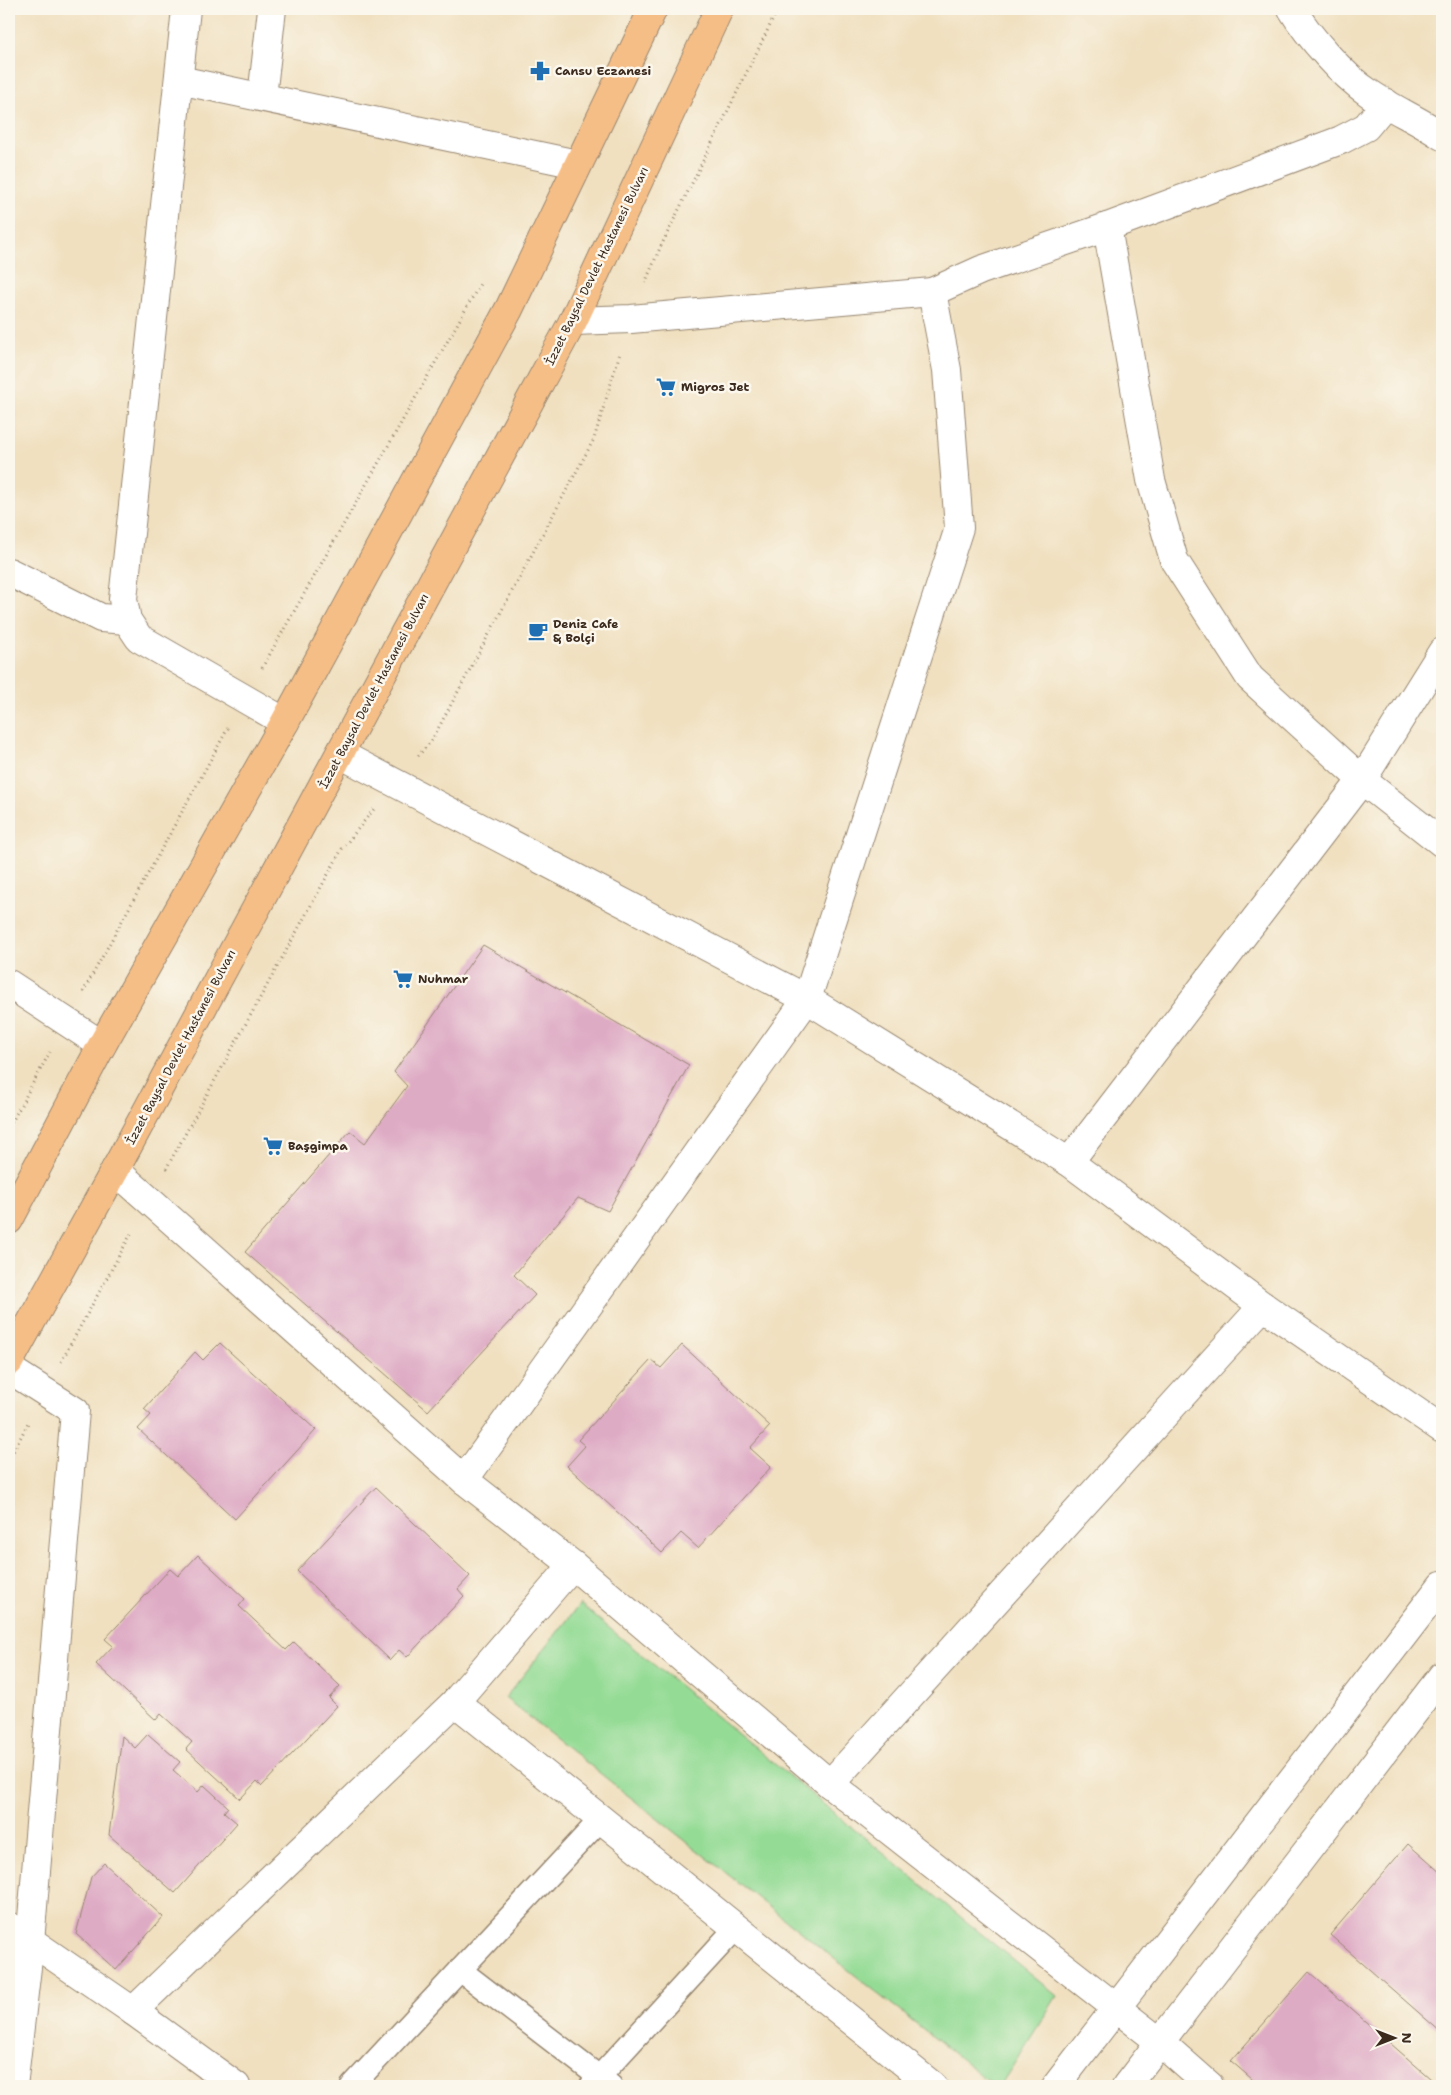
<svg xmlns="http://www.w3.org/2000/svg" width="1451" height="2095" font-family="'Shantell Sans',sans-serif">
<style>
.green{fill:#94db95;stroke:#68825a}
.building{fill:#deabc5}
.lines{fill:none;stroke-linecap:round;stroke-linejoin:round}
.service-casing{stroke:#96856f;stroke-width:25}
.minor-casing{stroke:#96856f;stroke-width:30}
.primary-casing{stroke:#96856f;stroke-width:30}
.path{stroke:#96856f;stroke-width:3;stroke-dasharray:1 4;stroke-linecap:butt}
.service{stroke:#fff;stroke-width:22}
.minor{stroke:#fff;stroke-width:28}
.primary{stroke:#f6be87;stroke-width:28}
.labels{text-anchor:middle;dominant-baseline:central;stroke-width:5;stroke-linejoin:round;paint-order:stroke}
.poi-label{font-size:12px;font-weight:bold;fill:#3b2a1e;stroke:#fbf7ec;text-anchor:start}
.street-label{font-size:12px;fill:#3b2a1e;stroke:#fbf7ec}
</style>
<rect width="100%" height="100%" fill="#fbf7ec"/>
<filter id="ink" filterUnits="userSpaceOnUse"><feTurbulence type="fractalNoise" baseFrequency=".02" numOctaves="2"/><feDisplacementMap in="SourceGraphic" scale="10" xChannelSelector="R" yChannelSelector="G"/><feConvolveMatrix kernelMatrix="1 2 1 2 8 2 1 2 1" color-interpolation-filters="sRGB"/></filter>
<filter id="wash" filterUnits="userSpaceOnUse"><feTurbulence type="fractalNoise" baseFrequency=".0096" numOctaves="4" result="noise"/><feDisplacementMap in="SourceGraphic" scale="20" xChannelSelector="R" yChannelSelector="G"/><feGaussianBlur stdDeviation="1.12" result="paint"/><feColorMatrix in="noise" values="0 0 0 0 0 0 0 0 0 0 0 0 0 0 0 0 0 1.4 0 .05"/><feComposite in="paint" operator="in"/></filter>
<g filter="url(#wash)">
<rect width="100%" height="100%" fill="#f0e0c0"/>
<path class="green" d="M580,1604L1057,1996L1000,2086H995L505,1698Z"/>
<g id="blocks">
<g class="building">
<path d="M483,945L689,1065L608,1211L578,1198L514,1275L535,1295L428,1411L245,1252L350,1131L365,1143L407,1086L394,1072Z"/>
<path d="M220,1343L316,1430L235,1519L138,1429L151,1415L144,1409L195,1352L203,1360Z"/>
<path d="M682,1345L770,1426L750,1448L771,1467L698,1548L681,1533L662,1553L567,1466L585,1446L578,1440L651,1360L661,1368Z"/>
<path d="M376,1487L470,1576L458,1589L464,1596L407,1657L399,1650L390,1660L297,1571Z"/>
<path d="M198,1555L245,1599L239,1606L286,1650L294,1642L340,1686L329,1698L337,1706L262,1786L257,1781L240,1799L186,1749L192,1742L161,1714L156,1720L96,1664L113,1646L105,1639L170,1569L178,1576Z"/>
<path d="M148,1734L180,1762L173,1770L198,1792L204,1785L228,1807L224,1812L237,1823L175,1893L109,1835L122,1736L135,1748Z"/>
<path d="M1408,1844L1442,1874V2033L1330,1935Z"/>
<path d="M104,1863L163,1917L116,1970L76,1934L91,1877Z"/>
<path d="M1309,1972L1439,2086H1260L1231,2061Z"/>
</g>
</g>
</g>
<g filter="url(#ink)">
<use href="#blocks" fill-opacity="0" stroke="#96856f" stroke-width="1"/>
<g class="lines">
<defs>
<g id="service">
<path d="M460,1970L611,2086"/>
<path d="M352,2086L601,1819"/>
<path d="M591,2086L736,1928"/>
</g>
<g id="minor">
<path d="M186,9L123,599L127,620L139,638L285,722"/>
<path d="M1292,9C1309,37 1342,75 1369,93C1392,109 1419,120 1442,136"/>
<path d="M179,80L577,164"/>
<path d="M262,97L272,9"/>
<path d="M573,321L631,319L932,292L981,270L1107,227L1341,140L1366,127L1386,103"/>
<path d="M9,572L101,618L127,620"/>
<path d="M1442,652L1362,780L1442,843"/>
<path d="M340,754L807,999L1069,1162L1263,1306L1442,1429"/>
<path d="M9,984L102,1045"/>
<path d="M1069,1162L1362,780L1250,678L1174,560L1151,480L1107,227"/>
<path d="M115,1170L464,1480L573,1565L830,1784L1160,2042L1210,2086"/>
<path d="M9,1369L75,1411L30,1942L13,2086"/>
<path d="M464,1480L807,999L959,528L947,370L932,292"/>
<path d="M455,1702L933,2086"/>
<path d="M830,1784L1263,1306"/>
<path d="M9,1926L133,2011L236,2086"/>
<path d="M133,2011L455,1702L573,1565"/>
<path d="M1056,2086L1442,1585"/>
<path d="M1126,2086L1442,1676"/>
</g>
<g id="primary">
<path d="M9,1220L102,1045L285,722L509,309L653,9"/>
<path d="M9,1362L115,1170L573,321L719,9"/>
</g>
</defs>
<use href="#service" class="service-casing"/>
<use href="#minor" class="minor-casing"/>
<use href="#primary" class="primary-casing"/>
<g class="path">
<path d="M645,283L660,248L778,9"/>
<path d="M262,668L480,284"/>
<path d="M418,756L432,740L594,439L620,353"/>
<path d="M83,992L228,728"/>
<path d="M9,1127L50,1052"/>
<path d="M166,1169L342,849L374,809"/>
<path d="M61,1362L132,1232"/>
<path d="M9,1460L28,1423"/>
</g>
<use href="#service" class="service"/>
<use href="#minor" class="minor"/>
<use href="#primary" class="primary"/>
</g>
</g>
<defs>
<symbol id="pharmacy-bare" viewBox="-9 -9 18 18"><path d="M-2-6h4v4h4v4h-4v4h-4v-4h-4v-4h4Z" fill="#1f6fb2" stroke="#fbf7ec" stroke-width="2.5" paint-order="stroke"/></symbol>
<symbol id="supermarket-bare" viewBox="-9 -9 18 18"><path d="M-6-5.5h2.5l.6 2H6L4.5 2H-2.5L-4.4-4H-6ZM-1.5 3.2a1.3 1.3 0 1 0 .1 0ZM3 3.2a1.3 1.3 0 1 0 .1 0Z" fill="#1f6fb2" stroke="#fbf7ec" stroke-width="2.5" paint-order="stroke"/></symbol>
<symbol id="cafe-bare" viewBox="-9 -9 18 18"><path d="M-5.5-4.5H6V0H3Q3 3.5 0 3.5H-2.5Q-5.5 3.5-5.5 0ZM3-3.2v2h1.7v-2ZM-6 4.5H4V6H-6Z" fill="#1f6fb2" stroke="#fbf7ec" stroke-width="2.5" paint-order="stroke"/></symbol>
</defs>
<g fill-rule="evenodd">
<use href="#pharmacy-bare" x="526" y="57" width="28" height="28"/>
<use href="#supermarket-bare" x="652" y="373" width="28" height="28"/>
<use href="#cafe-bare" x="524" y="617" width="28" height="28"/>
<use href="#supermarket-bare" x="389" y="965" width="28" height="28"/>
<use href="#supermarket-bare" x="259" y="1132" width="28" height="28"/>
</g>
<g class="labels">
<g class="poi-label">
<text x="555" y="71">Cansu Eczanesi</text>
<text x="681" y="387">Migros Jet</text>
<text x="553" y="624">Deniz Cafe<tspan x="553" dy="14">&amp; Bolçi</tspan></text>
<text x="418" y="979">Nuhmar</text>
<text x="288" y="1146">Başgimpa</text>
</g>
<g class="street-label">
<text transform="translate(597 266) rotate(-64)">İzzet Baysal Devlet Hastanesi Bulvarı</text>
<text transform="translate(374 691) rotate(-62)">İzzet Baysal Devlet Hastanesi Bulvarı</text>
<text transform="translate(181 1047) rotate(-62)">İzzet Baysal Devlet Hastanesi Bulvarı</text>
</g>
</g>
<rect width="1451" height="2095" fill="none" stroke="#fbf7ec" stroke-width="30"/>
<g transform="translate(1394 2038) rotate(90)" stroke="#fbf7ec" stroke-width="4" paint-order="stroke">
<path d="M0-4L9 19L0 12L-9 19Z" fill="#3b2a1e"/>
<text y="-8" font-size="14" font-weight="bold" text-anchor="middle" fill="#3b2a1e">N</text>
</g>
</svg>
